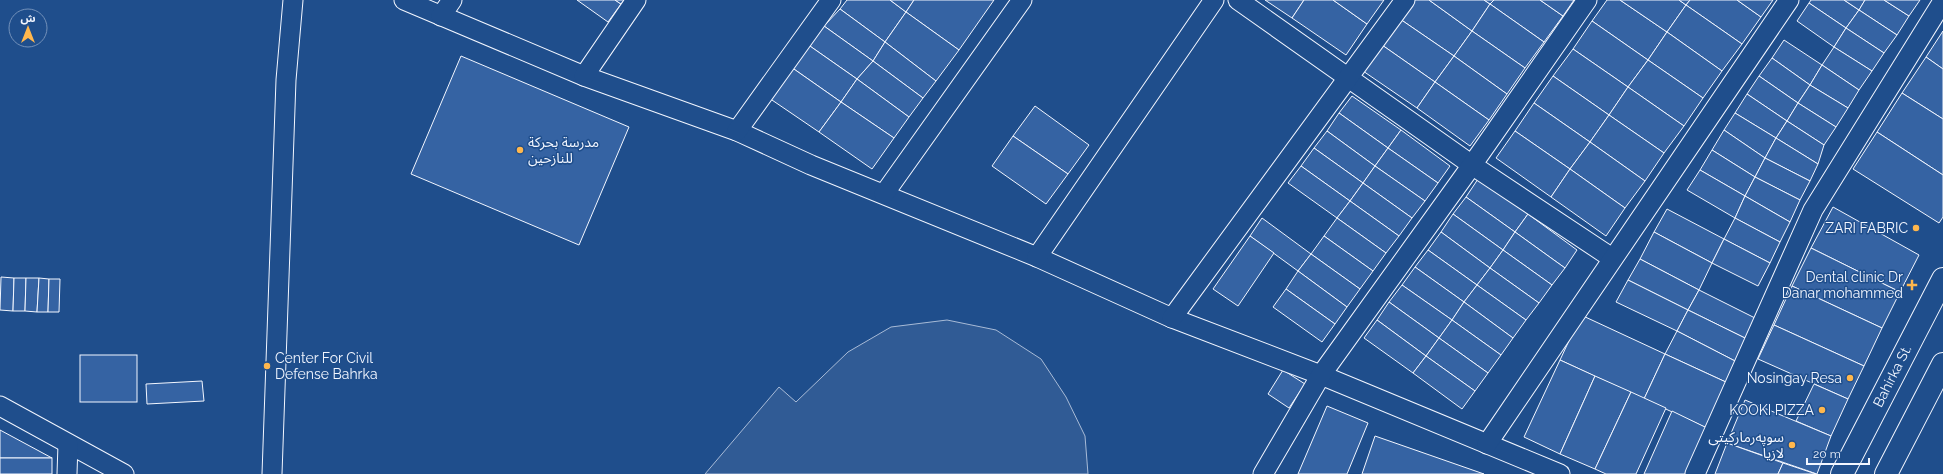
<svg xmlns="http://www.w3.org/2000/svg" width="1943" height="474" font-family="Raleway,'Noto Sans Arabic',sans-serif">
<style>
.built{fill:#305b95;stroke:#a8bbd7}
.building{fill:#3563a3;stroke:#f2f6ff}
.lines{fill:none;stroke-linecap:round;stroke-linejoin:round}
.street-casing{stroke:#f2f6ff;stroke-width:21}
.primary-casing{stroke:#f2f6ff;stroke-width:24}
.street{stroke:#1f4e8c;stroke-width:19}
.primary{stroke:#1f4e8c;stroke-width:22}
.poi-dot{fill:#ffb74d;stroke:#1f4e8c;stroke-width:1.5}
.labels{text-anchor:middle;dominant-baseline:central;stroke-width:3;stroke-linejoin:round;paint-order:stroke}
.poi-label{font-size:14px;fill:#f2f6ff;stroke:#1f4e8c;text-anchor:end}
.street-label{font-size:14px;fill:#f2f6ff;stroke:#1f4e8c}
</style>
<rect width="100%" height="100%" fill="#1f4e8c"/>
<path class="built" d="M947,320L996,330L1041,359L1066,397L1085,436L1088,474H705L779,387L796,402L848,352L891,327Z"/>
<g class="building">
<path d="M577,0H615L621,4L608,22Z"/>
<path d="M615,0H624L621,4Z"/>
<path d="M847,0H890L906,12L885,42L840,9Z"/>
<path d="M890,0H914L906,12Z"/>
<path d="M914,0H994L959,50L906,12Z"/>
<path d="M1265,0H1304L1292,18Z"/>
<path d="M1304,0H1333L1367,24L1346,55L1292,18Z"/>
<path d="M1333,0H1384L1367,24Z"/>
<path d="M1413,0H1429L1472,31L1454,56L1400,19Z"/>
<path d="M1429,0H1484L1490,4L1472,31Z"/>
<path d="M1484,0H1494L1490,4Z"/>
<path d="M1494,0H1540L1563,16L1544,42L1490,4Z"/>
<path d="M1540,0H1574L1563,16Z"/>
<path d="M1607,0H1620L1667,32L1648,60L1592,21Z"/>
<path d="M1620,0H1679L1686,5L1667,32Z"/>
<path d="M1679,0H1690L1686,5Z"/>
<path d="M1690,0H1737L1761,17L1742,44L1686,5Z"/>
<path d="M1737,0H1773L1761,17Z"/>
<path d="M1811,0H1844L1859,10L1846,28L1809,3Z"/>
<path d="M1844,0H1865L1859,10Z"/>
<path d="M1865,0H1884L1909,16L1897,35L1859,10Z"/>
<path d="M1884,0H1920L1909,16Z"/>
<path d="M1809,3L1846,28L1834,47L1797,21Z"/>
<path d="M1490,4L1544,42L1525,68L1472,31Z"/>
<path d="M1686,5L1742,44L1722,71L1667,32Z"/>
<path d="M840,9L885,42L873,61L824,26Z"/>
<path d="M1859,10L1897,35L1884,53L1846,28Z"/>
<path d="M906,12L959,50L936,81L885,42Z"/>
<path d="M1400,19L1454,56L1435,82L1382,45Z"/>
<path d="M1592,21L1648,60L1628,87L1573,49Z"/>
<path d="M824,26L873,61L857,79L807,44Z"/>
<path d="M1846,28L1884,53L1872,71L1834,47Z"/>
<path d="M1472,31L1525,68L1507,94L1454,56Z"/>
<path d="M1943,31V69L1926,57Z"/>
<path d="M1667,32L1722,71L1703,98L1648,60Z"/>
<path d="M1784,40L1822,65L1810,85L1772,58Z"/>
<path d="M885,42L936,81L923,98L873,61Z"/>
<path d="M807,44L857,79L841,102L791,67Z"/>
<path d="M1382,45L1435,82L1417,108L1363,71Z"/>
<path d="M1834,47L1872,71L1859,90L1822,65Z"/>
<path d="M1573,49L1628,87L1609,115L1553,76Z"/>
<path d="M461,56L629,127L579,245L411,174Z"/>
<path d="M1454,56L1507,94L1489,120L1435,82Z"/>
<path d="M1926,57L1943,69V119L1902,93Z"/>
<path d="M1772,58L1810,85L1798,103L1759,76Z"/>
<path d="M1648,60L1703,98L1684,126L1628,87Z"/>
<path d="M873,61L923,98L909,117L857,79Z"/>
<path d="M1822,65L1859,90L1848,108L1810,85Z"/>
<path d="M791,67L841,102L819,132L769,98Z"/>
<path d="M1553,76L1609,115L1590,142L1534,103Z"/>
<path d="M1759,76L1798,103L1787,121L1747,94Z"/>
<path d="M857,79L909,117L894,138L841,102Z"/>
<path d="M1435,82L1489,120L1470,146L1417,108Z"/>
<path d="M1810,85L1848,108L1836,127L1798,103Z"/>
<path d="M1628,87L1684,126L1664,153L1609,115Z"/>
<path d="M1902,93L1943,119V175L1877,132Z"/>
<path d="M1747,94L1787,121L1776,138L1735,113Z"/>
<path d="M1352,96L1401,130L1388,148L1339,113Z"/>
<path d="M841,102L894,138L872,169L819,132Z"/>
<path d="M1534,103L1590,142L1570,169L1515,131Z"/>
<path d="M1798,103L1836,127L1824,145L1787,121Z"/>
<path d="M1035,106L1089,145L1068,174L1013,136Z"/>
<path d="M1339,113L1388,148L1375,166L1327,131Z"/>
<path d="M1735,113L1776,138L1765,158L1724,130Z"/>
<path d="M1609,115L1664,153L1645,181L1590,142Z"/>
<path d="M1787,121L1824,145L1818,164L1776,138Z"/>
<path d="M1401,130L1450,166L1438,183L1388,148Z"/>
<path d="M1724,130L1765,158L1755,177L1712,150Z"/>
<path d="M1327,131L1375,166L1363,183L1314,148Z"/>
<path d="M1515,131L1570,169L1551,197L1496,158Z"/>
<path d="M1877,132L1943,175V217L1939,223L1853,169Z"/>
<path d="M1013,136L1068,174L1046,204L992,166Z"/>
<path d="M1776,138L1818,164L1810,181L1765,158Z"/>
<path d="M1590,142L1645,181L1625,208L1570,169Z"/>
<path d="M1314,148L1363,183L1350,201L1301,166Z"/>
<path d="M1388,148L1438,183L1425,201L1375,166Z"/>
<path d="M1712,150L1755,177L1745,196L1700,170Z"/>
<path d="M1765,158L1810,181L1800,200L1755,177Z"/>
<path d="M1301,166L1350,201L1337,218L1288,183Z"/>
<path d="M1375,166L1425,201L1412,218L1363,183Z"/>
<path d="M1570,169L1625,208L1606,236L1551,197Z"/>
<path d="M1700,170L1745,196L1735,218L1687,190Z"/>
<path d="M1755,177L1800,200L1790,222L1745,196Z"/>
<path d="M1478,179L1528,214L1515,232L1466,197Z"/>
<path d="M1363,183L1412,218L1399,236L1350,201Z"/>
<path d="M1745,196L1790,222L1780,242L1735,218Z"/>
<path d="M1466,197L1515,232L1503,250L1453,214Z"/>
<path d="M1350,201L1399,236L1386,253L1337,218Z"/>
<path d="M1833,207L1919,255L1900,292L1811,248Z"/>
<path d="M1667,209L1724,239L1712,263L1654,232Z"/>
<path d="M1453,214L1503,250L1490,268L1441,232Z"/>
<path d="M1528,214L1577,250L1565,268L1515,232Z"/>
<path d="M1262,218L1311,254L1298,271L1250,236Z"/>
<path d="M1337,218L1386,253L1373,271L1324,236Z"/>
<path d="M1735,218L1780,242L1770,263L1724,239Z"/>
<path d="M1441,232L1490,268L1477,285L1428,250Z"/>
<path d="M1515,232L1565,268L1552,285L1503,250Z"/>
<path d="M1654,232L1712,263L1699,290L1640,259Z"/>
<path d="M1250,236L1274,253L1238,306L1213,289Z"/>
<path d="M1324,236L1373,271L1360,289L1311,254Z"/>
<path d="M1724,239L1770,263L1758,286L1712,263Z"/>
<path d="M1811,248L1900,292L1882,328L1792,286Z"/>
<path d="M1428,250L1477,285L1464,302L1415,267Z"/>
<path d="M1503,250L1552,285L1539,303L1490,268Z"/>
<path d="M1311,254L1360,289L1347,307L1298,271Z"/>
<path d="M1640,259L1699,290L1688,310L1628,280Z"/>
<path d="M1415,267L1464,302L1452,320L1402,285Z"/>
<path d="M1490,268L1539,303L1526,320L1477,285Z"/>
<path d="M1298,271L1347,307L1335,324L1286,289Z"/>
<path d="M1,277L14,278L13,311L0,310Z"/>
<path d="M14,278H26L25,311H13Z"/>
<path d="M26,278H39L37,312L25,311Z"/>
<path d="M39,278L49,279L48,312H37Z"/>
<path d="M49,279H60L59,312H48Z"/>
<path d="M1628,280L1688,310L1677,331L1616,302Z"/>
<path d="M1402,285L1452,320L1439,338L1389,302Z"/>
<path d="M1477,285L1526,320L1513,338L1464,302Z"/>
<path d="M1792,286L1882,328L1864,366L1774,325Z"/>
<path d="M1286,289L1335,324L1322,342L1273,307Z"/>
<path d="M1699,290L1757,319L1747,339L1688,310Z"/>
<path d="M1389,302L1439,338L1426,356L1377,320Z"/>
<path d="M1464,302L1513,338L1501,355L1452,320Z"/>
<path d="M1688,310L1747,339L1737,362L1677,331Z"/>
<path d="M1581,315L1665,354L1644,399L1560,360Z"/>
<path d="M1377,320L1426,356L1413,373L1364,338Z"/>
<path d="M1452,320L1501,355L1488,373L1439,338Z"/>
<path d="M1774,325L1864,366L1848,399L1758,359Z"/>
<path d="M1677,331L1737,362L1728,383L1665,354Z"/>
<path d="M1439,338L1488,373L1475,391L1426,356Z"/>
<path d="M1665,354L1728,383L1707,428L1644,399Z"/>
<rect x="80" y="355" width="57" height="47"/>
<path d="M1426,356L1475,391L1462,409L1413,373Z"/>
<path d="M1560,360L1595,376L1560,454L1524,437Z"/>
<path d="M1283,370L1305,384L1289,408L1268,394Z"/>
<path d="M1595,376L1631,392L1595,469L1560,454Z"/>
<path d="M202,381L204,401L147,404L146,384Z"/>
<path d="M1814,384L1848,399L1831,436L1796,421Z"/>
<path d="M1631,392L1666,408L1636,474H1606L1595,469Z"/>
<path d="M1745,400L1831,436L1817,474L1727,443Z"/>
<path d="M1327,406L1368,423L1347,474H1298Z"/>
<path d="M1672,411L1707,428L1687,474H1644Z"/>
<path d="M0,430L52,458H0Z"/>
<path d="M1375,436L1484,474H1362Z"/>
<path d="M1727,443L1783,463L1778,474H1715Z"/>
<rect x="0" y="458" width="52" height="16"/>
<path d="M1783,463L1816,474H1778Z"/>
</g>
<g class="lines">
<defs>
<g id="street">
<path d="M404,0L584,76L737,131L811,165L1037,257L1172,318L1321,375L1560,474"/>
<path d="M1238,0L1472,165L1612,258"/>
<path d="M441,16L452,0"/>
<path d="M584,76L636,0"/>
<path d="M737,131L831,0"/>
<path d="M884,194L1022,0"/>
<path d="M1037,257L1214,0"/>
<path d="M1172,318L1405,0"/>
<path d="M0,406L124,474"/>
<path d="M1487,444L1789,0"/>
<path d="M67,474L68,444"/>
<path d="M272,474L286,80L293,0"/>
<path d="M1263,474L1321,375L1472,165L1587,0"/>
<path d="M1695,474L1813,210L1943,1"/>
</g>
<g id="primary">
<path d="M1842,474L1943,279"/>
<path d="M1886,474L1943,364"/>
</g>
</defs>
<use href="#street" class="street-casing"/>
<use href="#primary" class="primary-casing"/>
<use href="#street" class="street"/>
<use href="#primary" class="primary"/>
</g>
<g class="poi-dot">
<circle cx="520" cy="150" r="4"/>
<circle cx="1916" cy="228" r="4"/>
<path d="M1910 279h4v4h4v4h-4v4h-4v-4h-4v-4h4z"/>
<circle cx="267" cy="366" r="4"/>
<circle cx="1850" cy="378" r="4"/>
<circle cx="1822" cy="410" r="4"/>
<circle cx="1792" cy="445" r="4"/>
</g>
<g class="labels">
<g class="poi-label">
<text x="528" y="142" text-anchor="start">مدرسة بحركة<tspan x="528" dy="16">للنازحين</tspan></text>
<text x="1908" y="228">ZARI FABRIC</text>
<text x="1903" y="277">Dental clinic Dr<tspan x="1903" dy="16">Danar mohammed</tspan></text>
<text x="275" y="358" text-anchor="start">Center For Civil<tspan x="275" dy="16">Defense Bahrka</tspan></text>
<text x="1842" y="378">Nosingay Resa</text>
<text x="1814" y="410">KOOKI PIZZA</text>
<text x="1784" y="437">سوپه‌رمارکیتی<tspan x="1784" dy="16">لازیا</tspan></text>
</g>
<g class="street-label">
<text transform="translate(1892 376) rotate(-63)">Bahirka St.</text>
</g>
</g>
<g transform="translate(28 28)"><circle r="19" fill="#1f4e8c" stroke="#7391ba"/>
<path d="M0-3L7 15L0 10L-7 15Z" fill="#ffb74d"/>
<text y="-6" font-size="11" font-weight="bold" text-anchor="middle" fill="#f2f6ff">ش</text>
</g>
<path d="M1807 458v6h62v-6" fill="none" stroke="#f2f6ff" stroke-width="2"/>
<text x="1813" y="458" font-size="12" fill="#f2f6ff" stroke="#1f4e8c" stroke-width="3" paint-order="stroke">20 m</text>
</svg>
